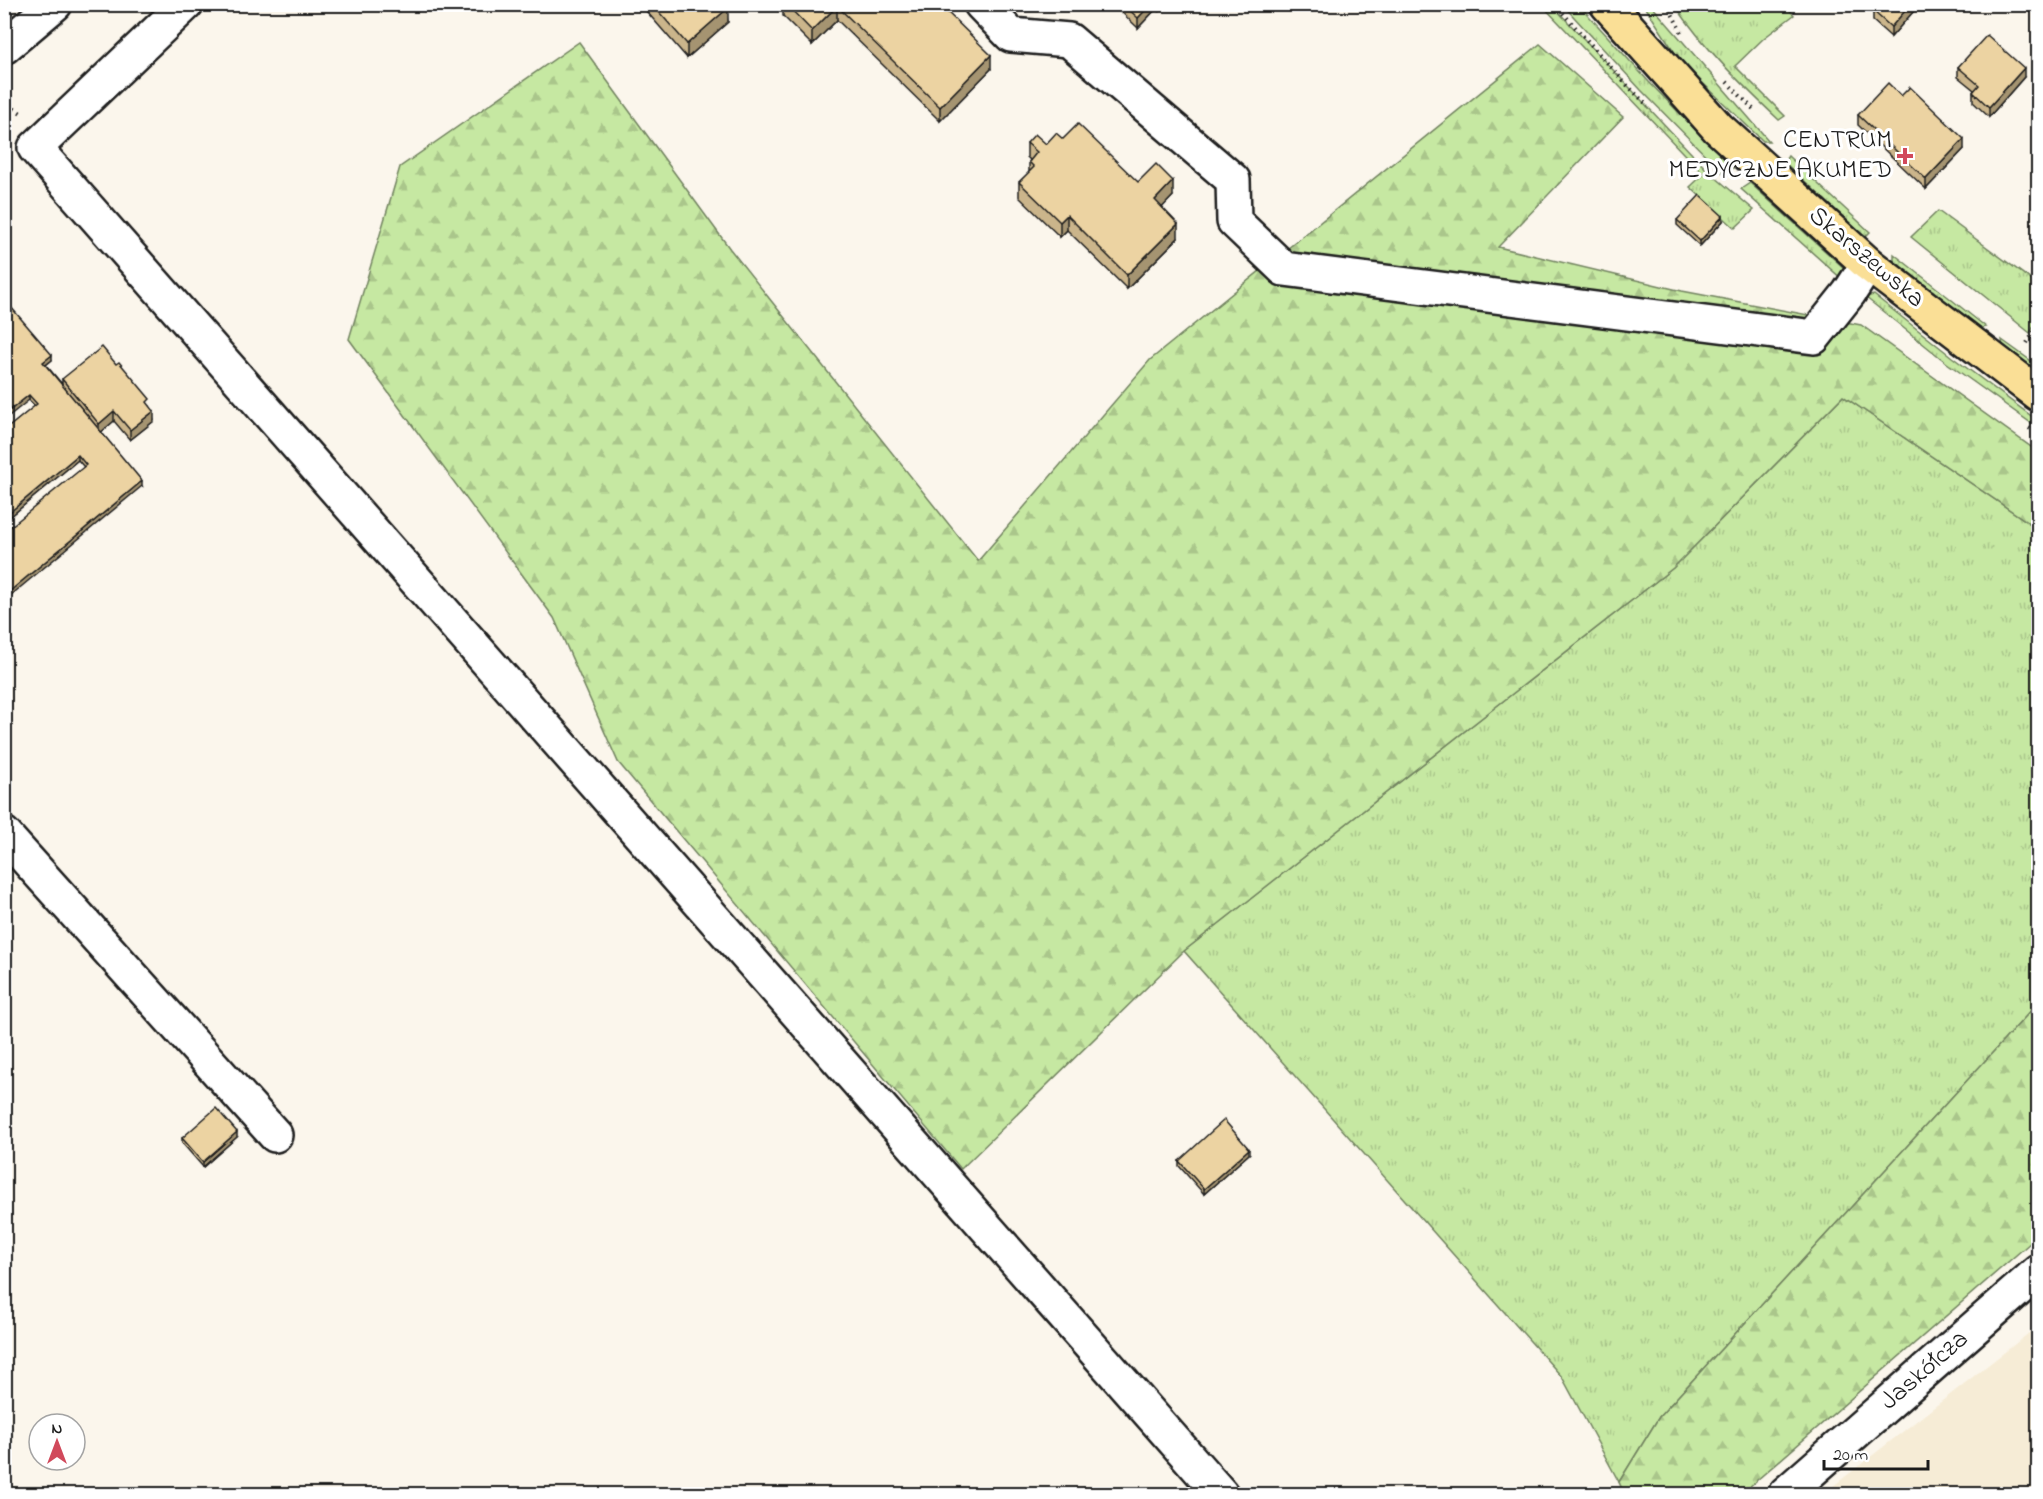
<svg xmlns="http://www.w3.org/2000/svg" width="2043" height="1499" font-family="'Indie Flower',sans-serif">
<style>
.built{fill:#f6ecd6}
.grass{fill:url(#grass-tufts);stroke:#71825f;stroke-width:1.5}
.forest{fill:url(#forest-firs);stroke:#71825f;stroke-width:1.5}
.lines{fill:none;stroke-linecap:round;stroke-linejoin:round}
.minor-casing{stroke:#1c1c1c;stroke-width:38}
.major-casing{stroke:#1c1c1c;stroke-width:38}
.path{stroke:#1c1c1c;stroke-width:4;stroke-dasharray:1.5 4.5;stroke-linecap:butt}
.minor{stroke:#fff;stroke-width:33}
.major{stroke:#fadf96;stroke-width:33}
.wall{fill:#cbb58b;stroke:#1c1c1c;stroke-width:1.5}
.shaded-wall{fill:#a59471;stroke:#1c1c1c;stroke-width:1.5}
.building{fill:#ecd3a2;stroke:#1c1c1c;stroke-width:1.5}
.poi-dot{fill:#d1495b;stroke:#fff;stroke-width:2}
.labels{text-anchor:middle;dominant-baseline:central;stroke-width:6;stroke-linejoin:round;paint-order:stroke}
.poi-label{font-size:26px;fill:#1c1c1c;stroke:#fff;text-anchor:end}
.street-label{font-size:26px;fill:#1c1c1c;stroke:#fff}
</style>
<defs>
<pattern id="grass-tufts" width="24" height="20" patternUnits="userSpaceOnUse" patternTransform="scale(1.5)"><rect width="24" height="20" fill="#c6e8a2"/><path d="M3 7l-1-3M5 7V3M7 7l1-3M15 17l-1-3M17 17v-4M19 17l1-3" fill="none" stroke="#aac68b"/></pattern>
<pattern id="forest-firs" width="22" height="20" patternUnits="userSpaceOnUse" patternTransform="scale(1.5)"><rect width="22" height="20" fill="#c6e8a2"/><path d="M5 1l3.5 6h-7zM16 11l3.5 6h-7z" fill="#aac68b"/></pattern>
</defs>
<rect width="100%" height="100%" fill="#fbf6ec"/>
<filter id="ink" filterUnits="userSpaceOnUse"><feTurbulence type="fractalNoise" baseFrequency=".0167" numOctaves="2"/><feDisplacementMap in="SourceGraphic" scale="12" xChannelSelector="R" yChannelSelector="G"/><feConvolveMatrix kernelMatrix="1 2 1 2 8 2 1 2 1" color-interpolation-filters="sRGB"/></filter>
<g filter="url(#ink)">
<path class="built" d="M2038,1326V1494H1823Z"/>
<g class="grass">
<path d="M1542,5H1552L1708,171L1754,210L1735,228L1690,187L1706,172L1702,173Z"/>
<path d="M1563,5H1579L1649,82L1733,168L1726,176L1641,90Z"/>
<path d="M1644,5H1651L1769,141H1763L1681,62Z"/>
<path d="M1675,5H1785L1794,15L1764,38L1735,66L1785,116L1779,120C1741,84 1704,48 1675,5Z"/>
<path d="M1788,156L1870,232L1865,237L1784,162Z"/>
<path d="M1750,183L1844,268L1847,277L1843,280L1741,189Z"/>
<path d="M1938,211L2038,285V320L2030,333L1911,237Z"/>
<path d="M1894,254L1986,327L1977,329L1894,261Z"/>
<path d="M1874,295L1952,357L2038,421V428L1947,363L1865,297Z"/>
<path d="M2002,340L2038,366V373L2003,347Z"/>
<path d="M1843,396L2038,529V1003L1659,1417L1619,1482L1562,1377L1184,951L1673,568Z"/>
</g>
<g class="forest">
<path d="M579,42L730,249L978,561L1150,360L1540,44L1623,117L1498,247L1682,291L1861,325L2038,452V529L1843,396L1673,568L1184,951L961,1169L618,762L554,618L349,339L400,167Z"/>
<path d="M2038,1003V1236L1741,1494H1624L1619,1482L1659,1417Z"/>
</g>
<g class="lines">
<defs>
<g id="minor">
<path d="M186,4L35,148L1221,1494"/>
<path d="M981,4L1011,35L1069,40L1233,180L1234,221L1284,269L1814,337L1849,293L1868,264"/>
<path d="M4,47L55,4"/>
<path d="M4,834L275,1135"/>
<path d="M1785,1494L2038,1272"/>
</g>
<path id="major" d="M1607,4L1718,128L1868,264L2038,394"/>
</defs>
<use href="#minor" class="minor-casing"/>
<use href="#major" class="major-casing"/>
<g class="path">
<path d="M1555,4L1624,82L1648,106"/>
<path d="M1667,4L1683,35"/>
<path d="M1727,82L1755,111"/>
<path d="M4,102L21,113"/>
<path d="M2027,343L2038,326"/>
<path d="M2029,428L2038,434"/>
</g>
<use href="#minor" class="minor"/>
<use href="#major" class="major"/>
</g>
<g class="wall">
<path d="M640,4H725L728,22L687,58Z"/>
<path d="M783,4H939L991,69L940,121L837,20L812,45L783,16Z"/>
<path d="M1113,4H1166L1159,11L1156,9L1138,28Z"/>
<path d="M1867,4H1920L1891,37L1873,21V11H1874Z"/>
<path d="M1958,67L2024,77L1989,117L1973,102V92L1974,90L1958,77Z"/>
<path d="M1901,96L1964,149L1926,189L1858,125V115Z"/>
<path d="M2038,112V132L2034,128V118Z"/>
<path d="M1063,139L1138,182L1173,196L1162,207L1178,238L1127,289L1067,230L1060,237L1019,197V182L1029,173V162L1030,160L1027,157V143L1046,144Z"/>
<path d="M1677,220L1723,221L1700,246L1677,225Z"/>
<path d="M4,299L52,360L46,365L62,384V379L150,406L154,421L130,440L114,421L101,432L142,486L84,467L78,460L4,522V431L35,406L29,400Z"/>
<path d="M237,1137L203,1167L182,1143V1138Z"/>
<path d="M1249,1154L1204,1194L1179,1166V1161Z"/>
</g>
<g class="shaded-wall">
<path d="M1151,4H1156V9L1138,28V18Z"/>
<path d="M1159,4H1166L1159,11Z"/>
<path d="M1911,4H1920L1891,37V27Z"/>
<path d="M837,6V20L812,45V31Z"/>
<path d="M728,8V22L687,58V44Z"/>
<path d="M991,55V69L940,121V107Z"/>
<path d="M2024,68V77L1989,117V107Z"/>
<path d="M1964,139V149L1926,189V179Z"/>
<path d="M1173,181V196L1155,215V200Z"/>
<path d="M1067,215V230L1060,237V222Z"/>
<path d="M1723,216V221L1700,246V241Z"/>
<path d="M1178,224V238L1127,289V275Z"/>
<path d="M52,355V360L43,367V362Z"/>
<path d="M29,395V400L4,420V415Z"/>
<path d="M114,411V421L99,434V424Z"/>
<path d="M154,411V421L130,440V430Z"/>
<path d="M78,455V460L4,522V517Z"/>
<path d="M142,481V486L4,601V596Z"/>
<path d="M237,1132V1137L203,1167V1162Z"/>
<path d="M1249,1149V1154L1204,1194V1189Z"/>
</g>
<g class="building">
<path d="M652,4H725L728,8L687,44Z"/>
<path d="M786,4H939L991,55L940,107L837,6L812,31Z"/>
<path d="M1123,4H1151L1138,18Z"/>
<path d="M1878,4H1911L1891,27L1873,11L1879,5Z"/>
<path d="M1987,35L2024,68L1989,107L1973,92L1979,85L1958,67Z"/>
<path d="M1888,83L1901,96L1910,87L1964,139L1926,179L1858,115Z"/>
<path d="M2038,112V122L2034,118Z"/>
<path d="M1078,124L1138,182L1156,164L1173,181L1155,200L1178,224L1127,275L1067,215L1060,222L1019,182L1034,167L1029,162L1037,152L1027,143L1035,134L1046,144L1056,133L1063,139Z"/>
<path d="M1700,195L1723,216L1700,241L1677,220Z"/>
<path d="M4,299L52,355L43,362L142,481L4,596V532L86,465L78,455L4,517V431L37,404L29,395L4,415Z"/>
<path d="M102,347L116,364L119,362L150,399L147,402L154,411L130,430L114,411L99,424L62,379Z"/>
<path d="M216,1108L237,1132L203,1162L182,1138Z"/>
<path d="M1224,1120L1249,1149L1204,1189L1179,1161Z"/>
</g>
</g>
<path class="poi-dot" d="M1902 147h6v6h6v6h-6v6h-6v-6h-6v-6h6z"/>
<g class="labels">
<g class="poi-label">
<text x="1892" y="141">CENTRUM<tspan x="1892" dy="30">MEDYCZNE AKUMED</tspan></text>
</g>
<g class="street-label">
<text transform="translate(1866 258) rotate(40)">Skarszewska</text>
<text transform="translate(1925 1371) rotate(-41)">Jaskółcza</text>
</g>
</g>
<rect width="2043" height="1499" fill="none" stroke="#fff" stroke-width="24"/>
<rect x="12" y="12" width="2019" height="1475" fill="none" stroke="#1c1c1c" stroke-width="2" filter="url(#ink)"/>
<g transform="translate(57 1442)"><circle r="28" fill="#ffffff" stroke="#a4a4a4" stroke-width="1.5"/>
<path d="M0-4.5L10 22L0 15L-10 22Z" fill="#d1495b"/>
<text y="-9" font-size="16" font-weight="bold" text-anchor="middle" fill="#1c1c1c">N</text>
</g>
<path d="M1824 1460v9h104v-9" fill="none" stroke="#1c1c1c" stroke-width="3"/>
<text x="1833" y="1460" font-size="18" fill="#1c1c1c" stroke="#ffffff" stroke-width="4.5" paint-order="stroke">20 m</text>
</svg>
